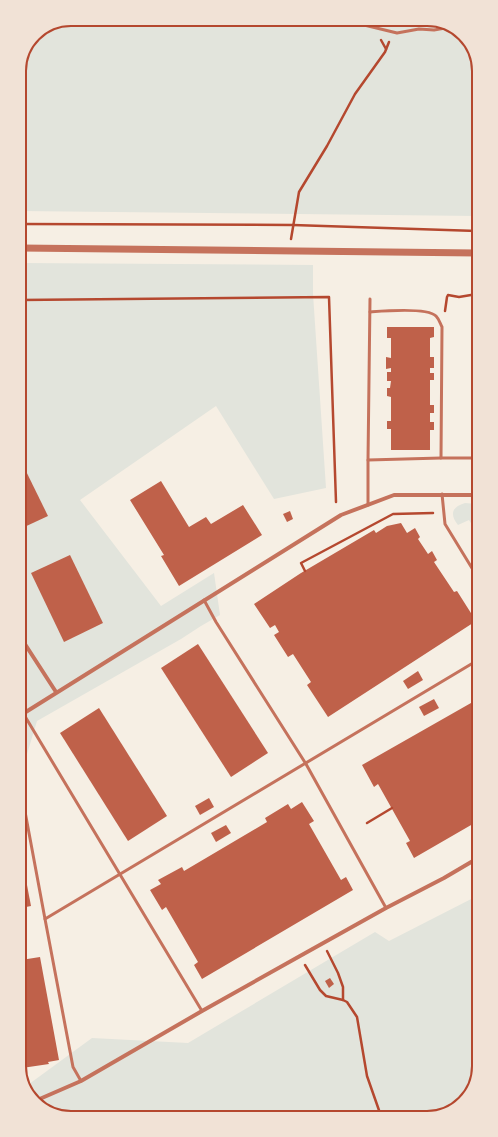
<svg xmlns="http://www.w3.org/2000/svg" width="498" height="1137" font-family="Raleway,sans-serif">
<style>
.green{fill:#e2e4dc}
.building{fill:#bf614a}
.lines{fill:none;stroke-linecap:round;stroke-linejoin:round}
.path{stroke:#b5482f;stroke-width:2.5}
.service{stroke:#c5725c;stroke-width:3}
.minor{stroke:#c5725c;stroke-width:4}
.tertiary{stroke:#c5725c;stroke-width:7}
.rim{fill:none;stroke:#b5482f;stroke-width:2}
</style>
<rect width="100%" height="100%" fill="#f6efe4"/>
<g class="green">
<path d="M71,19H431L459,30L476,54L477,216L19,211V67L34,34Z"/>
<path d="M20,263L313,265V294L326,488L274,499L216,406L80,500L161,606L214,573L220,615L201,626L181,639L37,721L21,774Z"/>
<path d="M465,503L477,504L478,534L469,520L458,525C450,515 451,507 465,503Z"/>
<path d="M479,895V1067L470,1095L444,1115L67,1118L39,1107L25,1087L92,1038L188,1043L375,932L389,941Z"/>
</g>
<g class="building">
<path d="M387,327H434V337L430,338V357H434V368H430V373H434V380H430V405H434V413H430V422H434V430H430V450H391V429H387V421H391V397L387,396V388H390L391,381H387V372H391V368L386,369V357L391,358V338H387Z"/>
<path d="M20,459L48,516L20,529Z"/>
<path d="M161,481L189,527L206,517L211,524L243,505L262,535L179,586L161,556L164,555L130,500Z"/>
<path d="M290,511L293,519L287,522L283,514Z"/>
<path d="M401,523L407,533L415,528L420,537L418,539L428,554L432,551L437,560L434,562L454,592L457,591L476,621L328,717L307,685L311,682L293,654L288,657L274,635L279,632L275,625L270,628L254,604L301,573L374,530L376,533L387,526Z"/>
<path d="M70,555L103,623L64,642L31,573Z"/>
<path d="M198,644L268,753L231,777L161,668Z"/>
<path d="M418,671L423,680L408,689L403,681Z"/>
<path d="M434,699L439,708L424,716L419,707Z"/>
<path d="M478,699V821L414,858L406,843L410,841L378,784L374,787L362,765Z"/>
<path d="M99,708L167,816L128,841L60,733Z"/>
<path d="M209,798L214,807L200,815L195,806Z"/>
<path d="M302,802L314,821L309,824L341,880L346,877L353,890L202,979L194,965L198,962L166,907L162,910L150,890L161,884L158,880L182,867L184,871L267,822L265,818L288,804L291,809Z"/>
<path d="M226,825L231,833L216,842L211,833Z"/>
<path d="M22,859L31,906L21,908V860Z"/>
<path d="M40,957L59,1060L48,1062L49,1064L22,1068L21,960Z"/>
<path d="M330,978L334,984L329,988L325,981Z"/>
</g>
<g class="lines">
<g class="path">
<path d="M381,40L386,49"/>
<path d="M20,224L293,225L477,231"/>
<path d="M291,239L299,192L327,146L355,94L385,52L389,42"/>
<path d="M20,300L329,297L336,502"/>
<path d="M445,311L447,297L448,295L459,297L477,294"/>
<path d="M305,571L301,563L393,514L433,513"/>
<path d="M367,823L392,808"/>
<path d="M327,951L338,973L343,987V1000"/>
<path d="M305,965L320,990L326,996L343,1000L347,1002L357,1017L367,1076L381,1116"/>
</g>
<g class="service">
<path d="M326,19L360,24L397,33L419,29L434,30L451,27"/>
<path d="M370,299L368,460L441,458H474"/>
<path d="M370,312C383,311 427,307 436,316C439,319 440,323 442,327L441,458"/>
<path d="M442,494L445,524L478,578"/>
<path d="M474,495V320"/>
<path d="M368,505V460"/>
<path d="M204,600L216,622L306,764L386,908"/>
<path d="M23,713L202,1011"/>
<path d="M21,790L45,919"/>
<path d="M81,1081L73,1067L45,919L478,660"/>
</g>
<g class="minor">
<path d="M21,638L56,692"/>
<path d="M21,715L341,515L394,495H477"/>
<path d="M35,1101L81,1081L202,1011L300,956L386,908L444,878L478,858"/>
</g>
<path class="tertiary" d="M20,248L477,253"/>
</g>
<path d="M0 0H498V1137H0ZM71 26H427A45 45 0 0 1 472 71V1066A45 45 0 0 1 427 1111H71A45 45 0 0 1 26 1066V71A45 45 0 0 1 71 26Z" fill="#f1e2d6" fill-rule="evenodd"/>
<path class="rim" d="M71 26H427A45 45 0 0 1 472 71V1066A45 45 0 0 1 427 1111H71A45 45 0 0 1 26 1066V71A45 45 0 0 1 71 26Z"/>
</svg>
